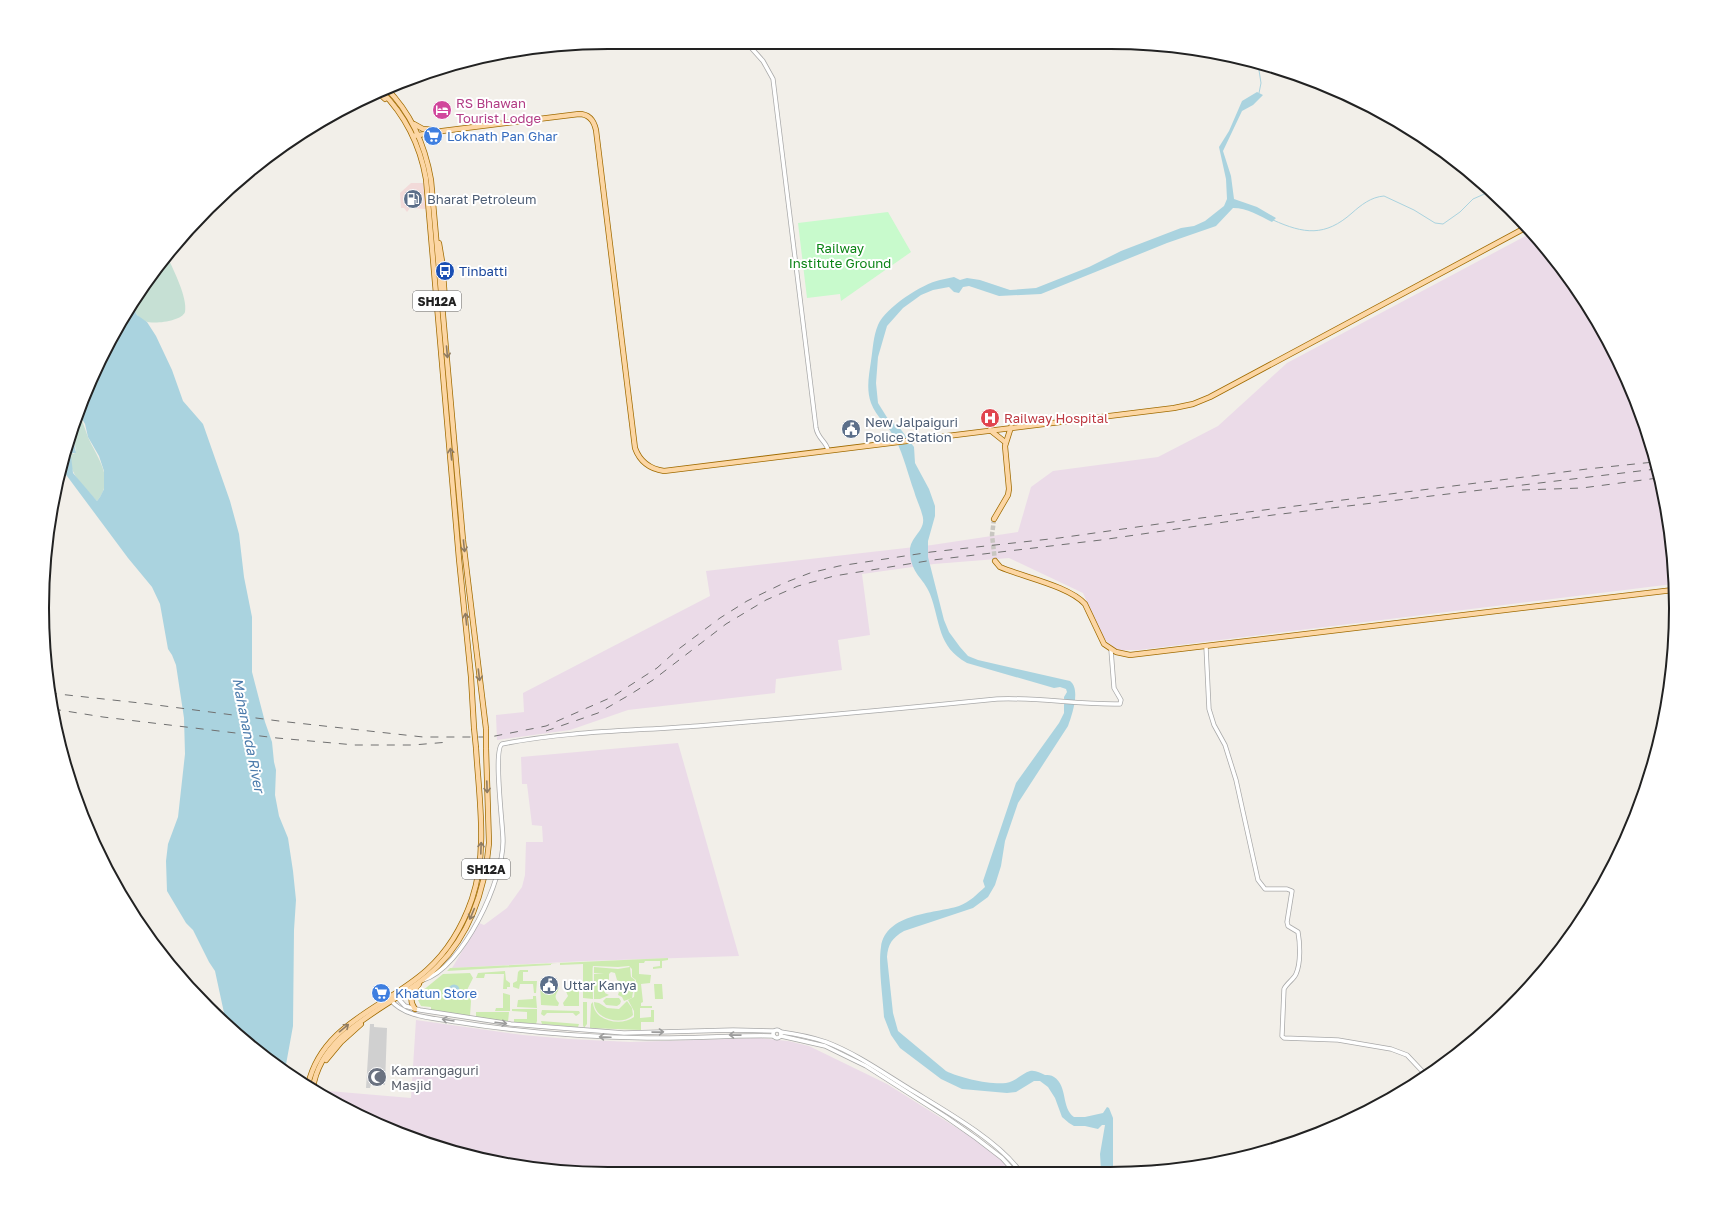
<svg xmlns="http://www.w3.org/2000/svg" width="1718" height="1216" font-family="'Golos Text',sans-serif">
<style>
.commercial{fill:#f2dad9}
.industrial{fill:#ebdbe8}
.religious{fill:#d0d0d0}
.grass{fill:#cdebb0}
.wetland{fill:#c6e0d4}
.park{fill:#c8facc}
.water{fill:#aad3df}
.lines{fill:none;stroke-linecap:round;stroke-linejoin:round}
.stream{stroke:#aad3df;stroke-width:1}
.major-tunnel{stroke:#c8c6c1;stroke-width:4.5;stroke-dasharray:4.5 2;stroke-linecap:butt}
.minor-casing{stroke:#a9a9a9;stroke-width:5}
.major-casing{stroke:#a06b00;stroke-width:6}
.minor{stroke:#fff;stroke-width:3.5}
.major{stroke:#fcd6a4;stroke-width:4.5}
.rail{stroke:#707070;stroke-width:1;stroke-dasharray:8 8;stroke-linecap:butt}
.major-bridge-casing{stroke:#a06b00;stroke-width:6;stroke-linecap:butt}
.major-bridge{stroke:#fcd6a4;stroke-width:4.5}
.oneway{stroke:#8f7c63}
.oneway2{stroke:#9c9c9c}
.labels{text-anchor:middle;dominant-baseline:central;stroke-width:4;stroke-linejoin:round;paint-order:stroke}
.shield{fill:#fff;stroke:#646464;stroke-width:1}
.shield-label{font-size:12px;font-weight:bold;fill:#222}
.hotel-label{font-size:13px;fill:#b23c85;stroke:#fff;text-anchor:start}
.shop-label{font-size:13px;fill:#366cbe;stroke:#fff;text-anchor:start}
.service-label{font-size:13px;fill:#4e5e75;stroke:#fff;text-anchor:start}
.park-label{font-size:13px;fill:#0c8416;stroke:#fff}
.transit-label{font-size:13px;fill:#164399;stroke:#fff;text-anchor:start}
.health-label{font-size:13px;fill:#be3a42;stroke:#fff;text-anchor:start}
.worship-label{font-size:13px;fill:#5b616d;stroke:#fff;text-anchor:start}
.water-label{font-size:14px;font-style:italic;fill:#4a7aab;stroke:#fff}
.rim{fill:none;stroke:#222;stroke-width:2}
</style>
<rect width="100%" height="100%" fill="#f2efe9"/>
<path class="commercial" d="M411,183H423L426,209L410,208L407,212L404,208H401L400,193Z"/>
<g class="industrial">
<path d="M1533,232L1600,325L1646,426L1671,534L1673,584L1139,650H1117L1103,638L1083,593L1009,558L934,564L862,574L870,635L838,640L842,670L776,679L775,693L628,710L570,730L497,740L496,715L524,712L523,693L710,596L706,571L932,545L1018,532L1031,487L1053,471L1158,457L1218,426L1287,363Z"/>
<path d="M678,743L739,956L585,961L452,968L479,923L484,925L507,908L522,887L525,875L526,842H543L542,826L532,825L527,784H522L521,757Z"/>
<path d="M416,1020L523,1035L569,1039L630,1042L759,1038L788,1041L809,1046L887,1084L973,1138L997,1156L1011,1170L571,1173L462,1155L358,1116L317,1090L411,1098Z"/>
</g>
<path class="religious" d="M370,1024H374V1027L387,1028L385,1085L371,1084L370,1088H366Z"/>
<g class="grass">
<path d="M668,958V960L662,961V968L653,969V967L660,966V961H645L644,963H639V974L651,975L650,983L641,984L643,1002L641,1003V1006H652V1008H640V1018L651,1017V1010H654V1022H641V1030L590,1028V1025L591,1004L593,1002C593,1021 621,1027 634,1017V1011L628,1000L634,997L636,980L632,977V969L629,966L618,967L593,966C592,968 593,994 593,999L583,998V964L560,965V963H551V965L447,971L450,968Z"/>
<path d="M594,967L618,969L630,967L631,977L635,980L632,998L624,1001L622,997L618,995L621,985L619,984V981L617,980L615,973L611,972L609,974V980H606V984H605V993L609,995L600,999H594V974H604L594,973Z"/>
<path d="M520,970H528V972H523V981H537L536,993H534L533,984H520L519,989L513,987V983L517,981L518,972Z"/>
<path d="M505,971L506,980L510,983V987H507V989H503L504,974H485L484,978H476L478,973Z"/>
<path d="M470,973L473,978L467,990L471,1001L470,1016L431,1010V1007L421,1006L416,996L443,974Z"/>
<path d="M540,981L548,982L550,987H559C558,994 552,995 559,1003L558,1006L541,1005Z"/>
<path d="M654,984H662L663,999H655Z"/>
<path d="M574,985H579V1006H564L563,1003L568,996L564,987H573Z"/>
<path d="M503,993L510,995V1011H495L496,1008H503Z"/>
<path d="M533,996H536L537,1008L517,1007L518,1000L533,999Z"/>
<path d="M606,998H619L621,1001L620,1004L617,1006L606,1005L603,1001Z"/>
<path d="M627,1001L632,1008L633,1015C623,1026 594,1020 594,1002L599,1003L607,1008L619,1009Z"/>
<path d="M583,1002H587V1024L584,1028L583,1025Z"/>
<path d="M512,1009H537V1021L536,1024L514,1022V1019H527V1012L512,1011Z"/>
<path d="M542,1010L579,1011L580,1013L576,1016L573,1013H547L544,1016L541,1014Z"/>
<path d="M476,1012H509L508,1022L476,1018Z"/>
<path d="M541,1021L579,1024L578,1027L542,1024Z"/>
</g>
<g class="wetland">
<path d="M167,256C173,269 188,298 185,312C182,321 153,325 145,321C138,318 135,312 132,305Z"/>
<path d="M79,414C83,422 85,429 88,437C97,458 116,479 97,501C86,488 65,472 72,453L74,454L76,450L73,438Z"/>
</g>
<path class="park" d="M888,212L911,252L841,301L840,294L807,298L798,223Z"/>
<g class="water">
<path d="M1257,92L1263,95L1253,105L1242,111L1223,151L1231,176L1234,199L1257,207L1276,218L1272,222C1260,216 1247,208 1233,208L1216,226L1167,243L1041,294L999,296L969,286L963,287L959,293L954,292L949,287L933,290L921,295L903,308L887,326L878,357L876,383L878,403L888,419L899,427L914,447L915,463L929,489L935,506V516L928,541V557L944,620L949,632L960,647L968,656L978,660L1070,681C1081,689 1072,715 1068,726L1018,803L1005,841L1001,866L995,885L988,897L973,908L904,931C892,938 888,944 887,957L893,1013L898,1031L946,1071C960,1078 990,1085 1006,1083C1016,1081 1023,1073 1030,1071C1036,1070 1040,1073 1045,1075C1048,1075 1051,1075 1054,1077C1068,1086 1061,1108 1074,1117H1085L1103,1113L1107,1107L1109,1108L1113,1118V1170H1101L1100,1154L1105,1125H1102L1098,1129L1085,1126H1074L1069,1123L1062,1117L1055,1098L1048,1087L1040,1081H1034L1016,1092L1007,1093L962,1089L941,1079L900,1048L891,1035L884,1017C883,998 878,966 881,947C886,913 933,914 959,906C970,902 977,894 985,887L983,881L1016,783L1059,723L1064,713V697L1067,692L1066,689L1060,687L1054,688L967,663C937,646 941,623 930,594C923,577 911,574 910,552C909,536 928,531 922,514C920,506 916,499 914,491C908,474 904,457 896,440C889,426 876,417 871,403C866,389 869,375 871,361C873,349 873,337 878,325C886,307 922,284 940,280C945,279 949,278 954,277L960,280L967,278L980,280L1010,290L1036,288L1089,267L1121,251L1181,228L1194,226L1205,221L1224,206L1227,199L1226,179L1219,147L1229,131L1242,101Z"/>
<path d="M132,305L137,315L147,322L156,336L172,370L183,401L203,424L230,501L239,534L244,577L252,617V672L265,722L272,742L274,762L276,770L275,795L279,816L288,838L293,871L296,900L294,930L293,1026L285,1070L264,1057L226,1022L215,971L209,962L193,930L186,923L167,891L166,861L168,844L178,817L185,754L184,718L176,665L172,655L168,649L160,604L152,587L128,558L64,472L73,438L76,453H72L71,456L73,473L97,501L100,497L104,489V471L99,456L88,437L85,424L79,414L85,391L118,325Z"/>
<circle cx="454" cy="990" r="5.5"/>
</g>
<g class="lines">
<g class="stream">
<path d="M1258,64L1261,83L1259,93"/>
<path d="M1273,220C1304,234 1325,237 1352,213C1361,205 1371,197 1384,196L1414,210L1435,223L1443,224L1460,212L1473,199L1489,192"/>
</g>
<path class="major-tunnel" d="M994,519L992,535L995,561"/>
<defs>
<g id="minor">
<path d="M746,42L763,61L773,79L816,428C818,439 826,441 828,450"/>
<path d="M1206,647L1209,709L1214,725L1225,745L1236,780L1258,880L1265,889H1287L1292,891L1287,922L1288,926L1298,932C1300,943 1301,963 1296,974C1294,979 1287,983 1284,989L1282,1036L1284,1038L1338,1040L1391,1049L1407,1055L1424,1073"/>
<path d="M423,980C463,968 504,879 503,840C503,825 493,750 502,744C567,731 632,731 698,726C798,718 897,709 997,699C1038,697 1078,705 1120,704L1121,700L1114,688L1111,650"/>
<path d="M396,996L405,1006L420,1010L511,1024L624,1033L733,1030L774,1031"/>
<path d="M390,999C404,1018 435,1018 457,1022C519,1032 583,1037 647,1038C689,1039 731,1035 774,1036"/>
<circle cx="777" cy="1034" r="4"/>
<path d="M781,1032C796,1034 811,1037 826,1042C855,1053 882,1072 908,1088C942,1109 996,1139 1019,1170"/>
<path d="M781,1036L825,1046L866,1066L946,1117L976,1138L1002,1158L1013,1170"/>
</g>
<g id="major">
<path d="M386,88C411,113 425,145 431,180L463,540L486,729"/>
<path d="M381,91C405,115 420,145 426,179L459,559L471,677L474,728"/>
<path d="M378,92L385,99"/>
<path d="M414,124L423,129L435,130"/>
<path d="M413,136L442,131L579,114C589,114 594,121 596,130L635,448C640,462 650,469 664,471L1174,408L1193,404L1210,397L1527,227"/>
<path d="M439,243L442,261L445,299"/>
<path d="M990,430L1005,442"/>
<path d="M994,519L1008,495L1009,489L1005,446L1011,427"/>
<path d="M995,561L1000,567C1023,577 1069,586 1085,604L1104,644L1116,652L1130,655L1673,590"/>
<path d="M415,1009C408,999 412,993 419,984"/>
<path d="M326,1060L341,1042L361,1024"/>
<path d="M308,1085C322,1023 385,1008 427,970C448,951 463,925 472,899C488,851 479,798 476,748"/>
<path d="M313,1088C322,1026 399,1006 438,966C471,933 485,889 489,843L486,748"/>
</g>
</defs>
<use href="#minor" class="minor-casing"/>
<use href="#major" class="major-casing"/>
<use href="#minor" class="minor"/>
<use href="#major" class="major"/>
<g class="rail">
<path d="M1522,490L1582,488L1658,478"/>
<path d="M49,693L149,704L279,721L423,737H490L546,726L612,697L657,668L676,651L720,618L747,601L784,583L810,573L839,566L931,552L1059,538L1201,518L1587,469L1654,462"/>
<path d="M53,709L103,717L277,738L355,745H413L449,742"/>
<path d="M546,731L598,713L631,694L653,680L726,624L766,600L798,586L834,576L933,560L1101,540L1273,515L1656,469"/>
</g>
<defs>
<g id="major-bridge">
<path d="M474,728L476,748"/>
<path d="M486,729V748"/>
</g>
</defs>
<use href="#major-bridge" class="major-bridge-casing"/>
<use href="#major-bridge" class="major-bridge"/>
</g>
<defs><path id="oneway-shaft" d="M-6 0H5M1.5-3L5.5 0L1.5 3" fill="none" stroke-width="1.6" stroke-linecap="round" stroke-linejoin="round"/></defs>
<g class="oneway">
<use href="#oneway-shaft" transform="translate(447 352) rotate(85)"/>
<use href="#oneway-shaft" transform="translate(451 454) rotate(-96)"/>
<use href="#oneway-shaft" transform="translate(464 546) rotate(84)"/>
<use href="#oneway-shaft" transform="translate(466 619) rotate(-96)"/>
<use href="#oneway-shaft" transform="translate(479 675) rotate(83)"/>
<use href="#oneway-shaft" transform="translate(487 787) rotate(88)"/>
<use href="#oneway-shaft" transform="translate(481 848) rotate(-88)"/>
<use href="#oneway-shaft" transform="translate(472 914) rotate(113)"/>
<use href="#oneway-shaft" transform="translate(344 1028) rotate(-39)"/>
</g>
<g class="oneway2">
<use href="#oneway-shaft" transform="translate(448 1020) rotate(-171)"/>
<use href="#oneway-shaft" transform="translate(501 1023) rotate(7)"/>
<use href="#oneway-shaft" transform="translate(658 1032) rotate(-1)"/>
<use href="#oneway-shaft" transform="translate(735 1035) rotate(-179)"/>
<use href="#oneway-shaft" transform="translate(605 1037) rotate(-178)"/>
</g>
<defs>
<symbol id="hotel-disc" viewBox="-11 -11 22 22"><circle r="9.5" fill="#d1479c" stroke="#fff"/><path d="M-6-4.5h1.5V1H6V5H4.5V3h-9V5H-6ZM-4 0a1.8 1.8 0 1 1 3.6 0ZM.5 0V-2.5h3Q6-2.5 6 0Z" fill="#fff"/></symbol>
<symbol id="supermarket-disc" viewBox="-11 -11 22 22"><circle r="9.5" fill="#3f7fe0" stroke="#fff"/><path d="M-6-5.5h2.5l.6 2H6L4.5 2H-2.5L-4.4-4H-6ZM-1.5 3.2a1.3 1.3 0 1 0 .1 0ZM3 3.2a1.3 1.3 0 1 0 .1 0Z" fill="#fff"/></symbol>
<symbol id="fuel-disc" viewBox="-11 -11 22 22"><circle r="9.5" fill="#5c6f8a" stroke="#fff"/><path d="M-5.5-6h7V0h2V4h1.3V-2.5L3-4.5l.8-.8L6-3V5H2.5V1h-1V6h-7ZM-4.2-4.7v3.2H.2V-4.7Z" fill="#fff"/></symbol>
<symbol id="bus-disc" viewBox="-11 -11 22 22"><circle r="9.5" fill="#1a4fb4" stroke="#fff"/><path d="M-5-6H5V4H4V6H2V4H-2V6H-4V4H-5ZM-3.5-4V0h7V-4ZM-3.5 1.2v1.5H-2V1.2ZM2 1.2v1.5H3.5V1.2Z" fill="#fff"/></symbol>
<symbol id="hospital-disc" viewBox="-11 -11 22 22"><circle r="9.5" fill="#e0444e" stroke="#fff"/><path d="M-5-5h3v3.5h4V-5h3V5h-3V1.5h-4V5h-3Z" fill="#fff"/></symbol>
<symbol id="civic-disc" viewBox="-11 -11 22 22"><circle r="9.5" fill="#5c6f8a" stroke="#fff"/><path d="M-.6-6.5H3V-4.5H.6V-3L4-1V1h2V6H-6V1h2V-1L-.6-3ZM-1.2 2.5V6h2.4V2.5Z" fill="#fff"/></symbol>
<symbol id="mosque-disc" viewBox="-11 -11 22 22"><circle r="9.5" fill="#6b7280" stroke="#fff"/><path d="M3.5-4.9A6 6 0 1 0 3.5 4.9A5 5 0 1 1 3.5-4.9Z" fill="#fff"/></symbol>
</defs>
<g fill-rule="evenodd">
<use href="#hotel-disc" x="431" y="99" width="22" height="22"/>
<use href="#supermarket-disc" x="422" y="125" width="22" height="22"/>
<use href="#fuel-disc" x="402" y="188" width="22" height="22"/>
<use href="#bus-disc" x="434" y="260" width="22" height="22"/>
<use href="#hospital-disc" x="979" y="407" width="22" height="22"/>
<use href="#civic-disc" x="840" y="418" width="22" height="22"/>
<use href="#civic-disc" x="538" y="974" width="22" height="22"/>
<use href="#supermarket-disc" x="370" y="982" width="22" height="22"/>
<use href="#mosque-disc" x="366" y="1066" width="22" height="22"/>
</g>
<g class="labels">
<g class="shield">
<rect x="413" y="291" width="48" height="20" rx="3"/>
<rect x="462" y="859" width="48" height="20" rx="3"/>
</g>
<g class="shield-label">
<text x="437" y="301">SH12A</text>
<text x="486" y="869">SH12A</text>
</g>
<g class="hotel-label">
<text x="456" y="103">RS Bhawan<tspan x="456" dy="15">Tourist Lodge</tspan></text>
</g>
<g class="shop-label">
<text x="447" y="136">Loknath Pan Ghar</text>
<text x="395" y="993">Khatun Store</text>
</g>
<g class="service-label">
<text x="427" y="199">Bharat Petroleum</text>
<text x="865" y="422">New Jalpaiguri<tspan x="865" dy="15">Police Station</tspan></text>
<text x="563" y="985">Uttar Kanya</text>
</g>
<g class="park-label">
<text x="840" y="248">Railway<tspan x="840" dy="15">Institute Ground</tspan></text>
</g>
<g class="transit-label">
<text x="459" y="271">Tinbatti</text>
</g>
<g class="health-label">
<text x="1004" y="418">Railway Hospital</text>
</g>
<g class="worship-label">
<text x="391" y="1070">Kamrangaguri<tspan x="391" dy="15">Masjid</tspan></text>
</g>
<g class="water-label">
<text transform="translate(249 735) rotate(79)">Mahananda River</text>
</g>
</g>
<path d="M0 0H1718V1216H0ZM608 49H1110A559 559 0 0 1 1669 608V608A559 559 0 0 1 1110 1167H608A559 559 0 0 1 49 608V608A559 559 0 0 1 608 49Z" fill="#fff" fill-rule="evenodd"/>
<path class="rim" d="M608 49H1110A559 559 0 0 1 1669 608V608A559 559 0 0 1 1110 1167H608A559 559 0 0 1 49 608V608A559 559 0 0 1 608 49Z"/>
</svg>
